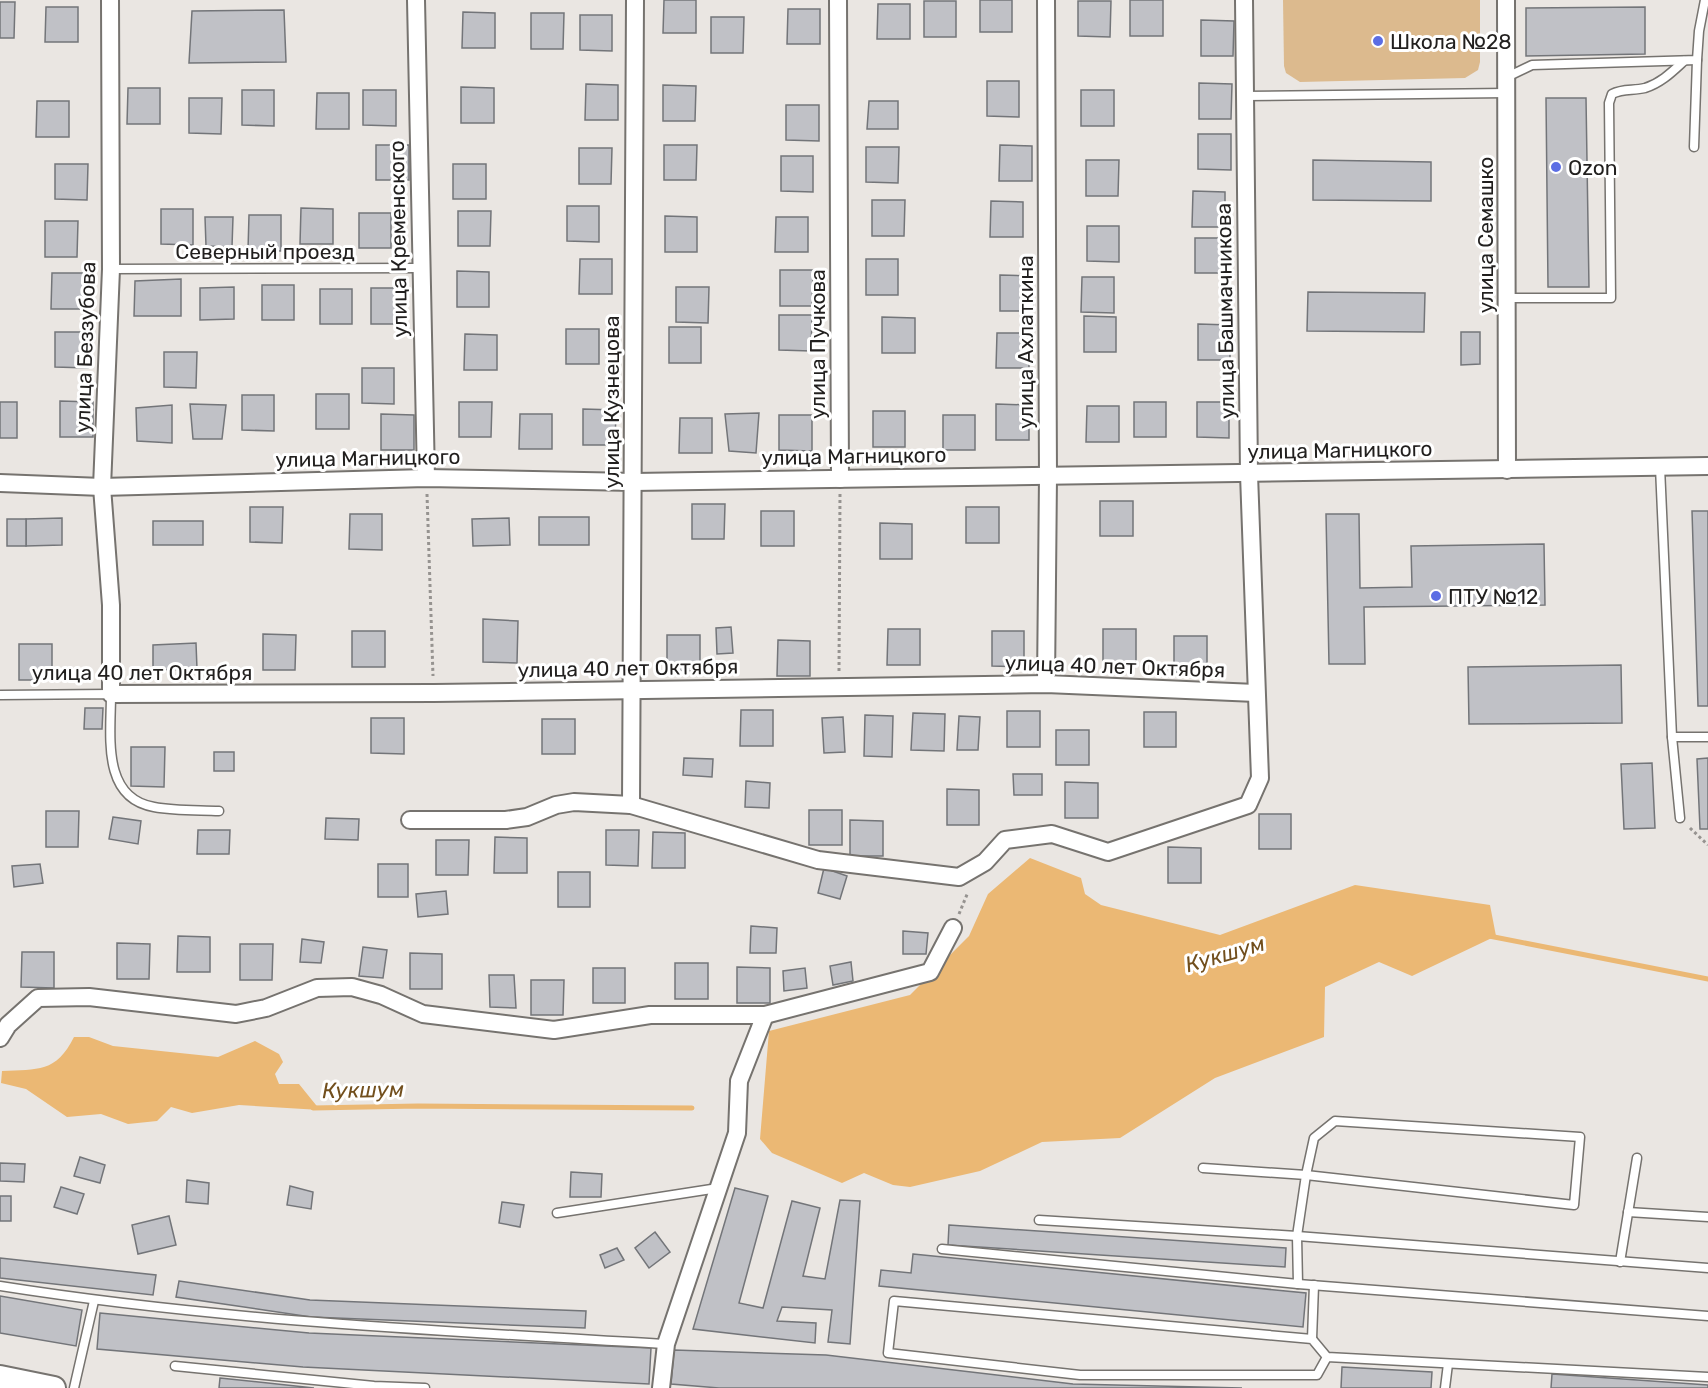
<svg xmlns="http://www.w3.org/2000/svg" width="1708" height="1388" font-family="Rubik,sans-serif">
<style>
.green{fill:#dcba8e}
.water{fill:#ebb874}
.lines{fill:none;stroke-linecap:round;stroke-linejoin:round}
.stream{stroke:#ebb874;stroke-width:5}
.building{fill:#c0c1c6;stroke:#737579;stroke-width:1.5}
.lane-casing{stroke:#76736f;stroke-width:11}
.street-casing{stroke:#76736f;stroke-width:20}
.secondary-casing{stroke:#76736f;stroke-width:26}
.path{stroke:#969390;stroke-width:3;stroke-dasharray:3 3;stroke-linecap:butt}
.lane{stroke:#fff;stroke-width:8}
.street{stroke:#fff;stroke-width:16}
.secondary{stroke:#fff;stroke-width:22}
.poi-dot{fill:#5b6de4;stroke:#fff;stroke-width:2}
.labels{text-anchor:middle;dominant-baseline:central;stroke-width:6;stroke-linejoin:round;paint-order:stroke}
.poi-label{font-size:21px;fill:#211f1e;stroke:#fff;text-anchor:start}
.street-label{font-size:21px;fill:#211f1e;stroke:#fff}
.water-label{font-size:22px;font-style:italic;fill:#724f1d;stroke:#fff}
</style>
<rect width="100%" height="100%" fill="#eae6e2"/>
<path class="green" d="M1283,0H1480V62L1478,70L1465,78L1300,82L1286,73L1284,66Z"/>
<g class="water">
<path d="M1030,858L1081,878L1085,894L1101,905L1220,935L1355,885L1490,905L1496,936L1412,976L1379,962L1325,987L1324,1037L1215,1078L1120,1138L1042,1142L980,1171L910,1187L893,1185L864,1173L842,1183L772,1153L760,1139L769,1031L910,995L969,936L988,894Z"/>
<path d="M74,1037H89L113,1046L218,1057L255,1041L279,1054L283,1062L275,1074L279,1084H299L320,1110L239,1105L192,1113L171,1107L157,1121L128,1124L101,1114L67,1117L26,1089L1,1083L2,1071C38,1069 56,1073 74,1037Z"/>
</g>
<g class="lines">
<g class="stream">
<path d="M1489,936L1708,979"/>
<path d="M313,1108L418,1106L692,1108"/>
</g>
</g>
<g class="building">
<path d="M664,0H696V33H663Z"/>
<rect x="980" y="0" width="32" height="32"/>
<rect x="1130" y="0" width="33" height="36"/>
<rect x="924" y="1" width="32" height="36"/>
<path d="M1078,1H1111L1110,37L1078,36Z"/>
<path d="M0,2H15L14,38H0Z"/>
<path d="M878,4H910V39H877Z"/>
<path d="M46,7H78V42H45Z"/>
<path d="M1645,7V54L1526,56V8Z"/>
<path d="M788,9H820V44H787Z"/>
<path d="M284,10L286,62L189,63L192,11Z"/>
<path d="M463,12L495,13V48H462Z"/>
<path d="M531,13H564L563,49H531Z"/>
<path d="M580,15H612V51L580,50Z"/>
<path d="M711,17H744L743,53H711Z"/>
<path d="M1201,20L1234,21L1233,56H1201Z"/>
<path d="M987,81H1019V117L987,116Z"/>
<path d="M1199,83L1232,84L1231,119H1199Z"/>
<path d="M586,84L618,85V120H585Z"/>
<path d="M663,85L696,86L695,121H663Z"/>
<path d="M461,87L494,88V123H461Z"/>
<path d="M128,88H160V124H127Z"/>
<path d="M242,90H274V126L242,125Z"/>
<path d="M363,90H396V126L363,125Z"/>
<rect x="1081" y="90" width="33" height="36"/>
<path d="M317,93H349V129H316Z"/>
<path d="M189,98H222L221,134L189,133Z"/>
<path d="M1546,98H1586L1589,287H1548Z"/>
<path d="M37,101H69V137H36Z"/>
<path d="M869,101H898V129H867Z"/>
<path d="M786,105H819V141L786,140Z"/>
<path d="M1198,134H1231V170L1198,169Z"/>
<rect x="376" y="145" width="33" height="35"/>
<path d="M664,145H697L696,180H664Z"/>
<path d="M1000,145L1032,146V181H999Z"/>
<path d="M866,147H899L898,183L866,182Z"/>
<path d="M579,148H612L611,184H579Z"/>
<path d="M781,156H813V192L781,191Z"/>
<path d="M1086,160H1119L1118,196H1086Z"/>
<path d="M1313,160L1431,162V201L1313,200Z"/>
<path d="M55,164H88L87,200L55,199Z"/>
<rect x="453" y="164" width="33" height="35"/>
<path d="M1193,191L1225,192V227H1192Z"/>
<path d="M872,200H905L904,236H872Z"/>
<path d="M991,201L1023,202V237H990Z"/>
<path d="M567,206H599V242L567,241Z"/>
<path d="M301,208L333,209V244H300Z"/>
<path d="M161,209H193V245L161,244Z"/>
<path d="M458,211H491L490,246H458Z"/>
<rect x="359" y="213" width="32" height="35"/>
<path d="M249,215H281V251L248,250Z"/>
<path d="M665,216L697,217V252H665Z"/>
<path d="M205,217H233L232,247L206,246Z"/>
<path d="M776,217H808V252H775Z"/>
<path d="M45,221H78L77,257H45Z"/>
<path d="M1087,226H1119V262L1087,261Z"/>
<rect x="1195" y="238" width="33" height="35"/>
<path d="M580,259H612V294H579Z"/>
<rect x="866" y="259" width="32" height="36"/>
<path d="M780,270H813L812,306H780Z"/>
<path d="M457,271L489,272V307H457Z"/>
<path d="M52,273H84V309H51Z"/>
<path d="M1000,275L1033,276V311H1000Z"/>
<path d="M1082,277H1114V313L1081,312Z"/>
<path d="M181,279V316H134L135,281Z"/>
<rect x="262" y="285" width="32" height="35"/>
<path d="M234,287V319L200,320V288Z"/>
<path d="M676,287H709L708,323L676,322Z"/>
<rect x="371" y="288" width="32" height="36"/>
<rect x="320" y="289" width="32" height="35"/>
<path d="M1308,292L1425,293L1424,332L1307,331Z"/>
<path d="M779,315H812L811,351L779,350Z"/>
<path d="M1084,316L1116,317V352H1084Z"/>
<path d="M882,317L915,318V353H882Z"/>
<path d="M1198,324L1230,325V360H1198Z"/>
<rect x="669" y="327" width="32" height="36"/>
<rect x="566" y="329" width="33" height="35"/>
<path d="M55,332H88V368L55,367Z"/>
<path d="M1461,332H1480V364L1461,365Z"/>
<path d="M997,333H1029V368H996Z"/>
<path d="M465,334L497,335V370H464Z"/>
<path d="M164,352H197L196,388L164,387Z"/>
<path d="M362,368H394V404L362,403Z"/>
<rect x="316" y="394" width="33" height="35"/>
<path d="M242,395H274V431L242,430Z"/>
<path d="M60,401L93,402V437H60Z"/>
<rect x="0" y="402" width="17" height="36"/>
<path d="M459,402H492L491,437H459Z"/>
<rect x="1134" y="402" width="32" height="35"/>
<path d="M1197,402H1229V438L1197,437Z"/>
<path d="M190,404L226,405L222,439H193Z"/>
<path d="M996,404L1029,405V440H996Z"/>
<path d="M172,405V443L137,441L136,408Z"/>
<path d="M1087,406H1119V442H1086Z"/>
<path d="M583,409L616,410L615,445H583Z"/>
<rect x="873" y="411" width="32" height="36"/>
<path d="M759,413L756,453L729,451L725,414Z"/>
<path d="M381,414L414,415V450H381Z"/>
<path d="M520,414H552V449H519Z"/>
<path d="M779,415H812V451L779,450Z"/>
<rect x="943" y="415" width="32" height="35"/>
<path d="M680,418H712V453H679Z"/>
<rect x="1100" y="501" width="33" height="35"/>
<path d="M692,504H725L724,539H692Z"/>
<path d="M250,507H283L282,543L250,542Z"/>
<rect x="966" y="507" width="33" height="36"/>
<rect x="761" y="511" width="33" height="35"/>
<path d="M1692,511H1708V706H1698Z"/>
<path d="M350,514H382V550L349,549Z"/>
<path d="M1326,514H1359L1360,588L1412,587L1411,546L1544,544L1545,605L1364,607L1365,664H1329Z"/>
<rect x="539" y="517" width="50" height="28"/>
<path d="M62,518V545L26,546V519Z"/>
<path d="M509,518L510,545L473,546L472,519Z"/>
<rect x="7" y="519" width="19" height="27"/>
<rect x="153" y="521" width="50" height="24"/>
<path d="M880,523L912,524V559H880Z"/>
<path d="M483,619L518,621L517,663L483,662Z"/>
<path d="M731,627L733,653L717,654L716,628Z"/>
<path d="M888,629H920V665H887Z"/>
<rect x="1103" y="629" width="33" height="36"/>
<rect x="352" y="631" width="33" height="36"/>
<path d="M992,631H1024V667L992,666Z"/>
<path d="M263,634L296,635L295,670H263Z"/>
<path d="M667,635H700V671L667,670Z"/>
<rect x="1174" y="636" width="33" height="36"/>
<path d="M778,640L810,641V676H777Z"/>
<path d="M196,643L197,669L153,670V645Z"/>
<rect x="19" y="644" width="33" height="36"/>
<path d="M1621,665L1622,723L1469,724L1468,667Z"/>
<path d="M85,708H103L102,729H84Z"/>
<path d="M741,710H773V746H740Z"/>
<rect x="1007" y="711" width="33" height="36"/>
<rect x="1144" y="712" width="32" height="35"/>
<path d="M913,713L945,714L944,751L911,750Z"/>
<path d="M865,715L893,716L892,757L864,756Z"/>
<path d="M959,716L980,717L978,750H957Z"/>
<path d="M843,717L845,752L824,753L822,718Z"/>
<path d="M371,718H404V754L371,753Z"/>
<rect x="542" y="719" width="33" height="35"/>
<rect x="1056" y="730" width="33" height="35"/>
<path d="M131,747H165L164,787L131,786Z"/>
<rect x="214" y="752" width="20" height="19"/>
<path d="M684,758L713,759L712,777L683,775Z"/>
<path d="M1708,758V829H1700L1697,759Z"/>
<path d="M1652,763L1655,828L1624,829L1621,764Z"/>
<path d="M1013,774H1042V795H1014Z"/>
<path d="M746,781L770,783L769,808L745,807Z"/>
<path d="M1065,782L1098,783V818H1065Z"/>
<path d="M947,789L979,790V825H947Z"/>
<rect x="809" y="810" width="33" height="35"/>
<path d="M46,811H79L78,847H46Z"/>
<rect x="1259" y="814" width="32" height="35"/>
<path d="M113,817L141,821L138,844L109,839Z"/>
<path d="M326,818L359,819L358,840L325,839Z"/>
<path d="M850,820L883,821V856H850Z"/>
<path d="M198,830H230L229,854H197Z"/>
<path d="M606,830H639L638,866L606,865Z"/>
<path d="M653,832L685,833V868H652Z"/>
<path d="M495,837L527,838V873H494Z"/>
<path d="M436,840H469L468,875H436Z"/>
<path d="M1168,847L1201,848V883H1168Z"/>
<path d="M40,864L43,883L14,887L12,866Z"/>
<rect x="378" y="864" width="30" height="33"/>
<path d="M824,868L847,876L840,899L818,893Z"/>
<rect x="558" y="872" width="32" height="35"/>
<path d="M446,891L448,914L418,917L416,894Z"/>
<path d="M751,926L777,928L776,953H750Z"/>
<path d="M903,931L928,933L926,954H903Z"/>
<path d="M178,936L210,937V972H177Z"/>
<path d="M302,939L324,942L321,963L300,962Z"/>
<path d="M117,943L150,944L149,979H117Z"/>
<path d="M240,944H273L272,980H240Z"/>
<path d="M363,947L387,950L383,978L359,976Z"/>
<path d="M22,952H54V988L21,987Z"/>
<path d="M410,953L442,954V989H410Z"/>
<path d="M851,962L853,981L833,985L830,966Z"/>
<rect x="675" y="963" width="33" height="36"/>
<path d="M737,967L770,968V1003H737Z"/>
<rect x="593" y="968" width="32" height="35"/>
<path d="M805,968L807,988L784,991L783,971Z"/>
<path d="M489,975H514L516,1008L490,1007Z"/>
<path d="M531,980H564L563,1015H531Z"/>
<path d="M80,1157L105,1165L100,1183L74,1176Z"/>
<path d="M0,1163L25,1164L24,1182L0,1181Z"/>
<path d="M571,1172L602,1174L601,1197H570Z"/>
<path d="M187,1180L209,1183L208,1204L186,1202Z"/>
<path d="M290,1186L313,1192L311,1209L287,1205Z"/>
<path d="M61,1187L84,1194L77,1214L54,1207Z"/>
<path d="M735,1188L768,1196L739,1303L763,1308L792,1201L820,1208L803,1276L825,1279L840,1200L860,1201L850,1344L828,1342L832,1310L782,1307L777,1321L816,1323L815,1343L693,1329Z"/>
<rect x="0" y="1196" width="11" height="25"/>
<path d="M502,1202L524,1205L520,1227L499,1223Z"/>
<path d="M169,1216L176,1245L138,1254L132,1225Z"/>
<path d="M949,1225L1286,1248L1285,1267L948,1245Z"/>
<path d="M655,1232L670,1252L649,1268L635,1248Z"/>
<path d="M617,1248L624,1260L605,1268L600,1255Z"/>
<path d="M913,1254L1306,1293L1303,1327L879,1286L881,1270L911,1273Z"/>
<path d="M0,1258L156,1275L153,1295L0,1278Z"/>
<path d="M179,1281L310,1300L586,1311L585,1328L311,1317L176,1297Z"/>
<path d="M0,1296L82,1310L76,1346L0,1333Z"/>
<path d="M100,1313L309,1333L651,1348L649,1384L303,1367L97,1349Z"/>
<path d="M674,1350L826,1355L1073,1384L1242,1388H719L671,1384Z"/>
<path d="M1342,1367L1432,1372L1431,1388H1341Z"/>
<path d="M1552,1374L1708,1385V1388H1551Z"/>
<path d="M220,1378L314,1388H219Z"/>
</g>
<g class="lines">
<defs>
<g id="lane">
<path d="M1507,77L1532,65L1697,60L1699,31L1705,0"/>
<path d="M1245,96L1507,93"/>
<path d="M1694,147L1697,60"/>
<path d="M111,269L420,268"/>
<path d="M1507,298H1611L1609,103L1612,94C1623,88 1633,91 1645,88C1661,83 1672,72 1684,61"/>
<path d="M1660,467L1672,737L1680,818"/>
<path d="M0,695L111,694C111,735 101,798 154,807C175,811 198,810 219,811"/>
<path d="M1672,737H1708"/>
<path d="M1203,1168L1306,1175L1574,1205L1580,1137L1335,1121L1314,1138L1306,1175L1297,1236L1298,1284"/>
<path d="M1628,1212L1708,1217"/>
<path d="M557,1213L718,1188"/>
<path d="M1039,1220L1297,1236L1708,1268"/>
<path d="M942,1249L1298,1284L1708,1316"/>
<path d="M1620,1262L1637,1158"/>
<path d="M0,1286C221,1321 443,1331 666,1344"/>
<path d="M1312,1339L1314,1285"/>
<path d="M1327,1357L1317,1375H1080L888,1353L894,1301L1312,1339L1327,1357L1708,1377"/>
<path d="M175,1366L374,1386L425,1388"/>
<path d="M74,1388L94,1301"/>
<path d="M1445,1388L1448,1364"/>
</g>
<g id="street">
<path d="M110,0L111,269L102,487L111,605V694L434,693L1046,684L1256,693"/>
<path d="M416,0L426,478"/>
<path d="M838,0L840,479"/>
<path d="M1506,0L1507,470"/>
<path d="M0,483L102,487L426,478L634,482L1708,466"/>
<path d="M1046,684L1048,476L1046,0"/>
<path d="M631,805L635,0"/>
<path d="M410,820H506L527,817L556,805L574,802L631,805L818,860L959,877L985,862L1005,840L1052,834L1108,852L1248,805L1260,778L1249,474L1244,0"/>
<path d="M0,1038L8,1025L38,998L89,997L236,1014L266,1008L317,988L352,987L381,995L423,1014L554,1030L650,1015H765L930,972L953,928"/>
<path d="M661,1388L666,1344L737,1133L739,1081L765,1015"/>
</g>
<path id="secondary" d="M0,1377L54,1388"/>
</defs>
<use href="#lane" class="lane-casing"/>
<use href="#street" class="street-casing"/>
<use href="#secondary" class="secondary-casing"/>
<g class="path">
<path d="M427,494L433,676"/>
<path d="M839,671L840,494"/>
<path d="M1690,828L1708,845"/>
<path d="M959,914L968,892"/>
</g>
<use href="#lane" class="lane"/>
<use href="#street" class="street"/>
<use href="#secondary" class="secondary"/>
</g>
<g class="poi-dot">
<circle cx="1378" cy="41" r="6"/>
<circle cx="1556" cy="167" r="6"/>
<circle cx="1436" cy="596" r="6"/>
</g>
<g class="labels">
<g class="poi-label">
<text x="1390" y="41">Школа №28</text>
<text x="1568" y="167">Ozon</text>
<text x="1448" y="596">ПТУ №12</text>
</g>
<g class="street-label">
<text transform="translate(1485 235) rotate(-90)">улица Семашко</text>
<text transform="translate(398 239) rotate(-91)">улица Кременского</text>
<text x="265" y="251">Северный проезд</text>
<text transform="translate(1225 311) rotate(-91)">улица Башмачникова</text>
<text transform="translate(1025 342) rotate(-90)">улица Ахлаткина</text>
<text transform="translate(817 344) rotate(-90)">улица Пучкова</text>
<text transform="translate(85 347) rotate(-88)">улица Беззубова</text>
<text transform="translate(611 402) rotate(-90)">улица Кузнецова</text>
<text transform="translate(1340 450) rotate(-1)">улица Магницкого</text>
<text transform="translate(854 456) rotate(-1)">улица Магницкого</text>
<text transform="translate(368 458) rotate(-1)">улица Магницкого</text>
<text transform="translate(1115 666) rotate(2)">улица 40 лет Октября</text>
<text transform="translate(628 668) rotate(-1)">улица 40 лет Октября</text>
<text x="142" y="672">улица 40 лет Октября</text>
</g>
<g class="water-label">
<text transform="translate(1225 954) rotate(-16)">Кукшум</text>
<text transform="translate(363 1090) rotate(-1)">Кукшум</text>
</g>
</g>
</svg>
